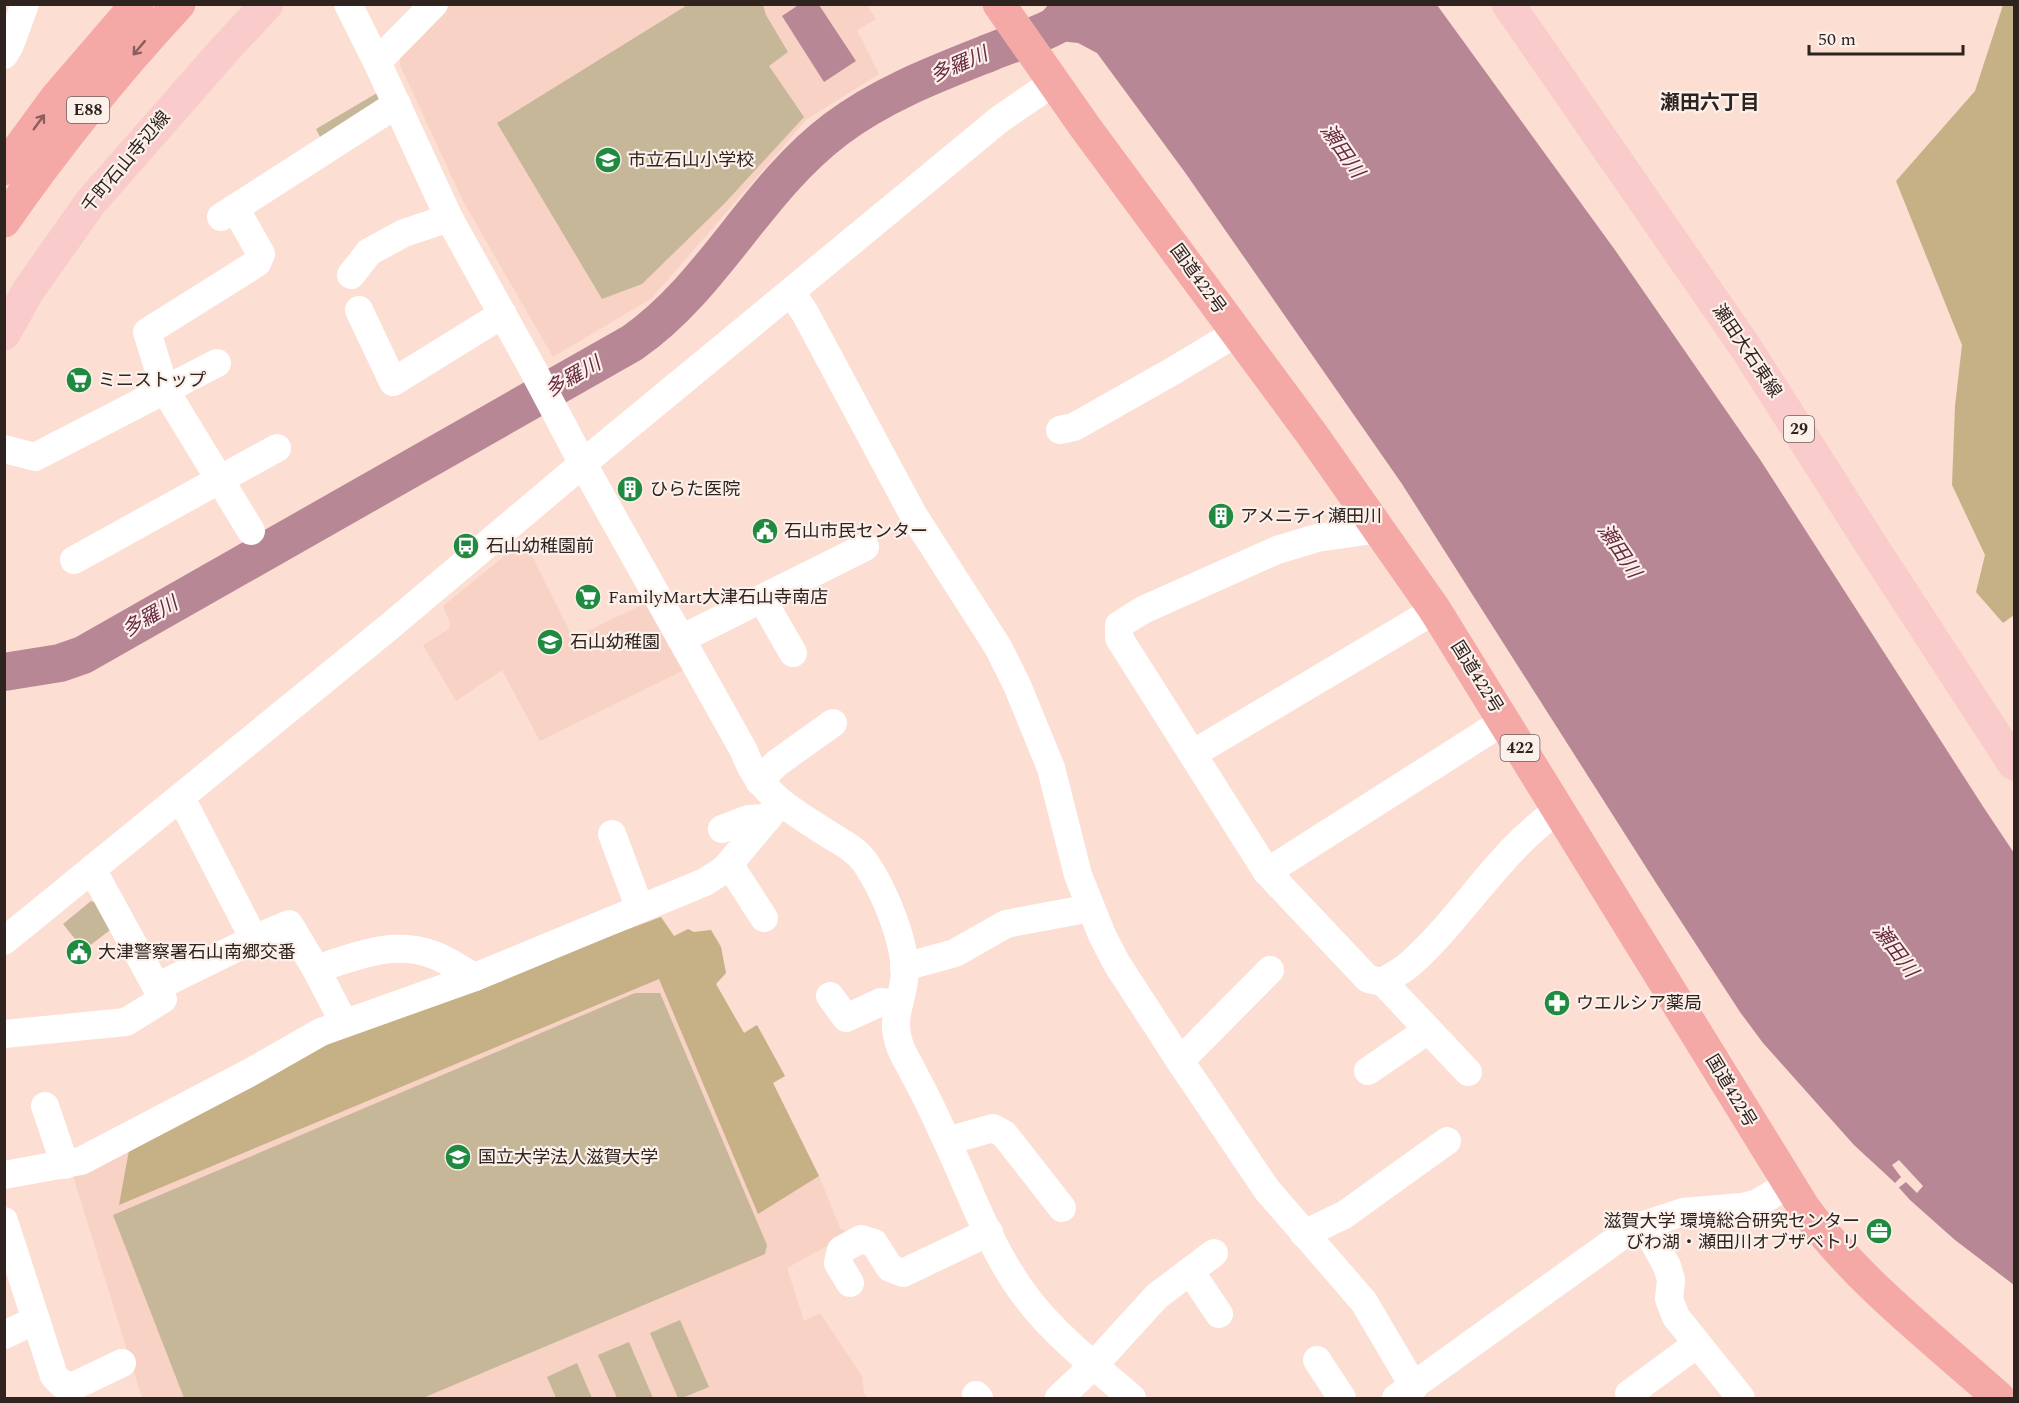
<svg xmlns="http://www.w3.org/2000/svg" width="2019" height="1403" font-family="Spectral,'Noto Sans JP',serif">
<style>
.built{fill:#f8d2c4}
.green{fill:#c6b799}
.forest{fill:#c6b186}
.water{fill:#b88796}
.pier{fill:#fcded3}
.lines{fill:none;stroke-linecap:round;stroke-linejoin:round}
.river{stroke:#b88796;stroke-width:38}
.minor{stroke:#fff;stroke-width:28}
.major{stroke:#f9cbca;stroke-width:33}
.highway{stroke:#f5a9a7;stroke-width:33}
.oneway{stroke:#885f5c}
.labels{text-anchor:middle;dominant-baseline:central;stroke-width:4.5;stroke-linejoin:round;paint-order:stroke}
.shield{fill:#fcf0eb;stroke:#6c605c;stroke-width:1.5}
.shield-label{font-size:16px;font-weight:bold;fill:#2e231f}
.poi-label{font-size:18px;fill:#2e231f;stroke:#fcf0eb;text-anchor:start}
.street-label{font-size:18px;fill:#2e231f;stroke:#fcf0eb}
.water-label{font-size:20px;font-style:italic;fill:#682a41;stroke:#fcf0eb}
.neighbourhood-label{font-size:20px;font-weight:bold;fill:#2e231f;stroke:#fcf0eb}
</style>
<rect width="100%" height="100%" fill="#fcded3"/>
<g class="built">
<path d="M443,5H867L876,19L857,30L879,74L807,119L652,298L553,357L463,201L400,65V49Z"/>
<path d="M524,540L573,638L650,601L686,669L540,741L502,670L456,701L423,645L449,629L450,623L443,606Z"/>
<path d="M661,917L674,936L688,929L694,932L711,930L721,947L726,973L716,984L744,1033L757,1025L785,1076L773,1083L819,1176L840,1228L849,1234L787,1268L804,1321L820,1313L862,1376L864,1393L868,1398H142L73,1176Z"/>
</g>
<g class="green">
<path d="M689,4L763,5L766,15L788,52L769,66L804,117L725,203L642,284L602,299L497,123Z"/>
<path d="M377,93L382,103L325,147L316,129Z"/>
<path d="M91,901L97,903L114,927L84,950L63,924Z"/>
<path d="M635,993H660L767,1245L765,1254L423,1398H184L113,1215Z"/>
<path d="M680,1320L709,1387L682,1398H678L650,1333Z"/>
<path d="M629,1342L653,1398H617L598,1355Z"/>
<path d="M577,1363L592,1398H556L547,1377Z"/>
</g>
<g class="forest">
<path d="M2003,5H2014V615L2003,623L1976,592L1985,555L1952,485L1955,406L1962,345L1896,181L1975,91Z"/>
<path d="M661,917L674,936L688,929L694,932L711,930L721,947L726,973L716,984L744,1033L757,1025L785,1076L773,1083L819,1176L758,1214L659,979L119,1205L130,1145L320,1043Z"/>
</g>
<g class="water">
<path d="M800,4L819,5L856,61L824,82L782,16Z"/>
<path d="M1049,4L1437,5L1615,250L1761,461L1984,808L2014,853V1285L1955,1240L1910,1200L1893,1181L1854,1145L1763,1043L1740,1012L1658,886L1402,484L1184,171L1097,53L1078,43L1051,40L1037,18Z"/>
</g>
<path class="pier" d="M1899,1160L1923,1186L1917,1193L1906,1182L1897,1189L1893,1185L1901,1177L1892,1165Z"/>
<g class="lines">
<path class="river" d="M4,672L60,663L83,655L632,343C714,286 756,189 836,129C882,94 938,73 991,52C1013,43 1038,36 1059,24C1068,20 1076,11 1084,4"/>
<g class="minor">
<path d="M348,4L377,62L449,218L530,364L583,464L744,751C759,795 796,813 833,837C845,844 857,851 865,862C884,890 909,947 904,981C901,1003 891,1019 899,1043C902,1054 910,1065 915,1076C925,1094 934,1113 943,1133C969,1187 990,1250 1027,1298C1056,1336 1096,1367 1132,1398"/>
<path d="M4,55L10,45L25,4"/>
<path d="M377,62L434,4"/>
<path d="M235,208L261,254L257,263L147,332L165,390L251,531"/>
<path d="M221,217L397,104"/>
<path d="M351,275L369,252L404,233L449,218"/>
<path d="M791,292L805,313L914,516L998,647L1017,685L1051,768L1078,875L1102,935L1117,964L1180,1061L1267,1190L1364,1302L1414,1387"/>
<path d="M359,310L393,382L503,314"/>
<path d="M1060,430L1074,427L1173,371L1236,333"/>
<path d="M4,449L35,457L217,363"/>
<path d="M1380,529L1317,538L1277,550L1143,610L1119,625V638L1267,872L1368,979L1383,982C1392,976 1402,971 1410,964C1463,917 1499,851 1558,810"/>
<path d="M74,560L277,448"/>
<path d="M762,599L793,653"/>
<path d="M681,639L865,547"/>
<path d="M1194,753L1435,610"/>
<path d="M759,781L777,763L833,723"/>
<path d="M722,829L748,819L768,818"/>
<path d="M612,834L640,909"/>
<path d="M729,864L764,918"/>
<path d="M1267,872L1504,721"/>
<path d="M254,939L289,924L316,969L344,1023"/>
<path d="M4,941L389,627L599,450L1000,119L1054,82"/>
<path d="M904,967L955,953L1006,924L1091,908"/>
<path d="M316,969C354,957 393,939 434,955C448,960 461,970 475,977"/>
<path d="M1383,982L1468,1072"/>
<path d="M157,987L254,939L181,798"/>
<path d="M830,996L846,1018L881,1002L897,1004"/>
<path d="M4,1034L126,1022L163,999L92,869"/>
<path d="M1180,1061L1270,970"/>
<path d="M1368,1071L1428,1030"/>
<path d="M45,1106L65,1165"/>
<path d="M947,1141L993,1128L1004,1134L1062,1208"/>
<path d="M4,1175L81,1161L249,1073L321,1032L475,977L705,882L725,869L780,803"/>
<path d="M4,1221L54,1376L62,1384L74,1386L122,1363"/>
<path d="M1644,1225L1667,1266L1671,1280L1669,1299L1676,1317L1741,1398"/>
<path d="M1304,1234L1344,1215L1447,1141"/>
<path d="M1190,1271L1219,1314"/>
<path d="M850,1283L838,1263L841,1250L861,1239L874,1243L890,1268L903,1273L989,1232"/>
<path d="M4,1335L36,1320"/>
<path d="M1317,1360L1342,1398"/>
<path d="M976,1395L979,1398"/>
<path d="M1059,1398L1094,1365L1157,1296L1214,1253"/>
<path d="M1396,1398L1620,1237L1644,1225L1683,1212L1742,1207L1758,1203L1789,1184"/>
<path d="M1632,1398L1629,1394L1697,1344"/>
</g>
<g class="major">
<path d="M1508,4L1746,348L1870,543L2014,764"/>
<path d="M4,334L28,291L90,203L226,48L267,4"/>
</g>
<g class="highway">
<path d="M999,4L1085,127L1311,433L1435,610L1804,1208C1857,1281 1932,1338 1999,1398"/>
<path d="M4,169L56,98L137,4"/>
<path d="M4,221C57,145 116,72 179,4"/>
</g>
</g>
<defs><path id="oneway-shaft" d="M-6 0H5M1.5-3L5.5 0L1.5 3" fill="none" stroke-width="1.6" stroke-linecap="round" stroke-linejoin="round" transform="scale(1.5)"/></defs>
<g class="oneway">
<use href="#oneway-shaft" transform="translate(139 48) rotate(130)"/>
<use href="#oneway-shaft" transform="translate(39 122) rotate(-54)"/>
</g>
<defs>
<symbol id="school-disc" viewBox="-11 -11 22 22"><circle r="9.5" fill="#208a41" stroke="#fcf0eb"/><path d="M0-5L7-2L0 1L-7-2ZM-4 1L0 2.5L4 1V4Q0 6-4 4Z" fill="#fff"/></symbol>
<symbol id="supermarket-disc" viewBox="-11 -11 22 22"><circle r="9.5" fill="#208a41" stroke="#fcf0eb"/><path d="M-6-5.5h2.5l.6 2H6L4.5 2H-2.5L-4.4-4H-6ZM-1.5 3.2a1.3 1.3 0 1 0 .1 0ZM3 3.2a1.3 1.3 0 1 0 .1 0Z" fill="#fff"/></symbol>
<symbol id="building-disc" viewBox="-11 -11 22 22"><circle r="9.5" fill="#208a41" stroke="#fcf0eb"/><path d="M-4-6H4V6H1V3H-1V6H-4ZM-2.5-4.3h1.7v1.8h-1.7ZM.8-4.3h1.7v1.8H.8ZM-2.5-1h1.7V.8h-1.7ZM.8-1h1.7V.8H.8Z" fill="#fff"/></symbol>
<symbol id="civic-disc" viewBox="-11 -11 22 22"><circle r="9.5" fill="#208a41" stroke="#fcf0eb"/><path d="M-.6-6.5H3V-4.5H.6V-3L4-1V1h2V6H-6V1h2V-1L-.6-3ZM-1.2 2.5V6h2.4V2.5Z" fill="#fff"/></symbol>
<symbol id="bus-disc" viewBox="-11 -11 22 22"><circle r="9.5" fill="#208a41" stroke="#fcf0eb"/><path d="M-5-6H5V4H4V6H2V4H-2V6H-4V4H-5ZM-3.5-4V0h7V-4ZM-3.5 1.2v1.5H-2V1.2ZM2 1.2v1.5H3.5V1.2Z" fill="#fff"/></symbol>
<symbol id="pharmacy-disc" viewBox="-11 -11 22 22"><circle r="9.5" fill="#208a41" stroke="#fcf0eb"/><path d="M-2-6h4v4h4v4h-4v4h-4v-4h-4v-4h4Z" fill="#fff"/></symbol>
<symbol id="university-disc" viewBox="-11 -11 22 22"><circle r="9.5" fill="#208a41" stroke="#fcf0eb"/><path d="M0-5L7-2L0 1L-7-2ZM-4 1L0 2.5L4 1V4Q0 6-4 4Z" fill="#fff"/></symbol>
<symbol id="office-disc" viewBox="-11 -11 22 22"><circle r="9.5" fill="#208a41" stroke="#fcf0eb"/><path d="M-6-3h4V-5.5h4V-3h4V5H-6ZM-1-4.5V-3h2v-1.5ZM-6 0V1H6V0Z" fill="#fff"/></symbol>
</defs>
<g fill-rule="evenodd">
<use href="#school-disc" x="593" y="145" width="30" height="30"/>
<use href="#supermarket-disc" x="64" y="365" width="30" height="30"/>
<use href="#building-disc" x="615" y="474" width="30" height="30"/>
<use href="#building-disc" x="1206" y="501" width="30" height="30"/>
<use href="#civic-disc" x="750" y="516" width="30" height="30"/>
<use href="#bus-disc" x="451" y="531" width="30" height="30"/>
<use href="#supermarket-disc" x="573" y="582" width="30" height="30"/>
<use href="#school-disc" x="535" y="627" width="30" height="30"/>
<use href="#civic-disc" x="64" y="937" width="30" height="30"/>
<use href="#pharmacy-disc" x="1542" y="988" width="30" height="30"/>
<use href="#university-disc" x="443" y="1142" width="30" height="30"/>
<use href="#office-disc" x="1864" y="1216" width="30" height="30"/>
</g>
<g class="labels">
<g class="shield">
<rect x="67" y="97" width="42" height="26" rx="4.5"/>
<rect x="1784" y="416" width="30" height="26" rx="4.5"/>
<rect x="1500.5" y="735" width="39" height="26" rx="4.5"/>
</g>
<g class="shield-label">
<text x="88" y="110">E88</text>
<text x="1799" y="429">29</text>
<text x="1520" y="748">422</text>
</g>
<g class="poi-label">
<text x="628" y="160">市立石山小学校</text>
<text x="98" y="380">ミニストップ</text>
<text x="650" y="489">ひらた医院</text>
<text x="1240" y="516">アメニティ瀬田川</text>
<text x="784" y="531">石山市民センター</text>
<text x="486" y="546">石山幼稚園前</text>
<text x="608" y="597">FamilyMart大津石山寺南店</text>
<text x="570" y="642">石山幼稚園</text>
<text x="98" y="952">大津警察署石山南郷交番</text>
<text x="1576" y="1003">ウエルシア薬局</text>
<text x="478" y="1157">国立大学法人滋賀大学</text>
<text x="1860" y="1221" text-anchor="end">滋賀大学 環境総合研究センター<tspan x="1860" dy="21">びわ湖・瀬田川オブザベトリ</tspan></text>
</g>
<g class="street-label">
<text transform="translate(126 162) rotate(-50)">千町石山寺辺線</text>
<text transform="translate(1198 279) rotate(54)">国道422号</text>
<text transform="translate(1747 351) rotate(56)">瀬田大石東線</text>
<text transform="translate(1477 677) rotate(58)">国道422号</text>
<text transform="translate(1731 1091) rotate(59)">国道422号</text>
</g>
<g class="water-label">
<text transform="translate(959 65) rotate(-23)">多羅川</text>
<text transform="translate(1342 151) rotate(55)">瀬田川</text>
<text transform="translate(573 377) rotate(-30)">多羅川</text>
<text transform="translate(1619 551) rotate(56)">瀬田川</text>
<text transform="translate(150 617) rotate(-30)">多羅川</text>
<text transform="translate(1895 951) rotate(53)">瀬田川</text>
</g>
<g class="neighbourhood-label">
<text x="1710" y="103">瀬田六丁目</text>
</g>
</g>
<rect width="2019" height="1403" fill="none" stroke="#2e231f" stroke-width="12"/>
<path d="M1809 45v9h154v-9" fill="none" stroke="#2e231f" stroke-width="3"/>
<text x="1818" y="45" font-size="18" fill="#2e231f" stroke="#fcf0eb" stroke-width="4.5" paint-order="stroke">50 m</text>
</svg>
